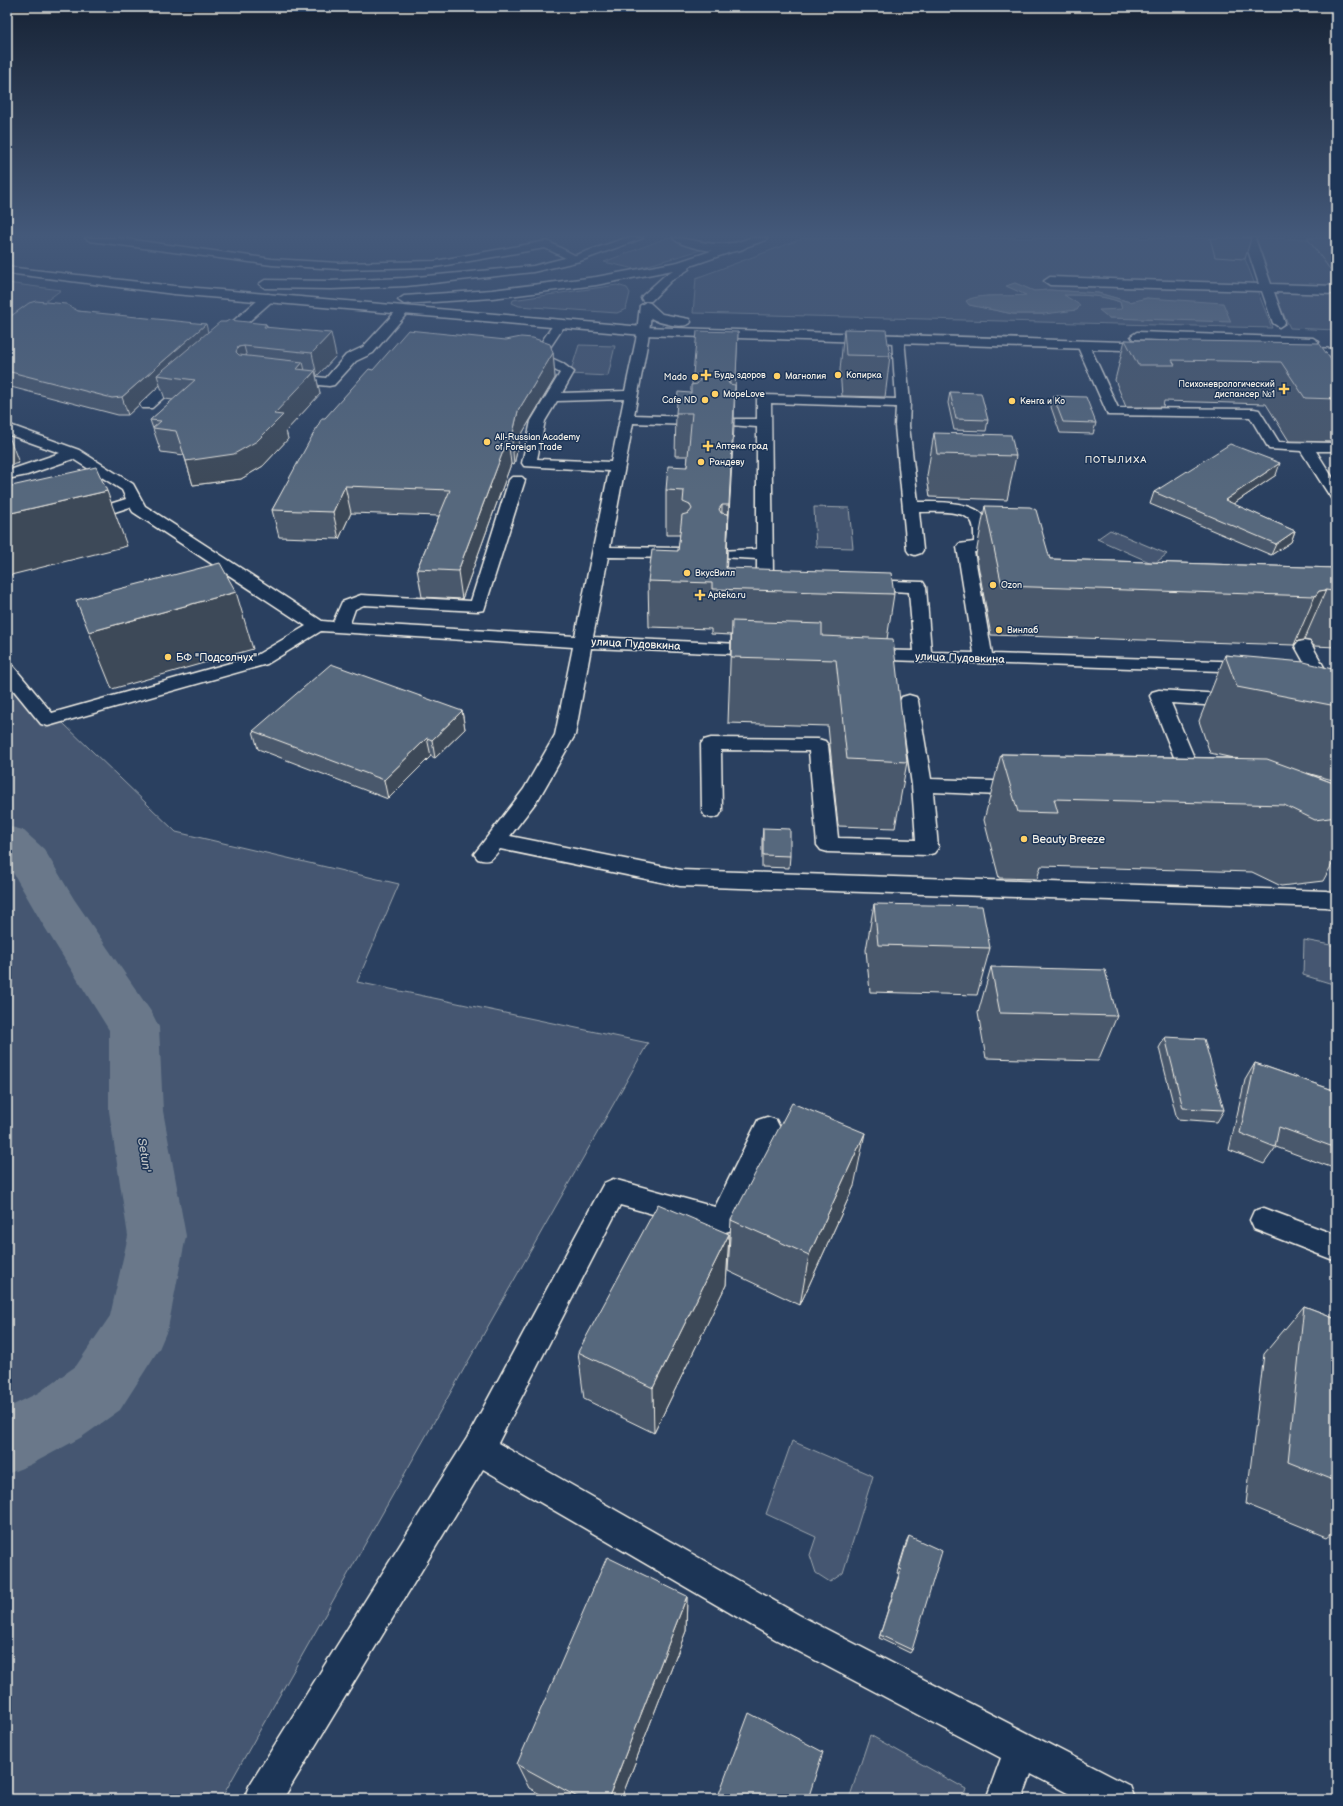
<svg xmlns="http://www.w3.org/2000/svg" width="1343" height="1806" font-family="'Balsamiq Sans',sans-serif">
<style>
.green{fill:#445771;stroke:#9ca4ac;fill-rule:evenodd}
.water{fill:#6a788a;stroke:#a1a8b0}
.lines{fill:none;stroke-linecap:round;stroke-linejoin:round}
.river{fill:#6a788a;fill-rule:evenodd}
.minor-casing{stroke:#f4f1e8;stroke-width:3}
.major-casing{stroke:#f4f1e8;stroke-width:3}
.minor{fill:#1d3557;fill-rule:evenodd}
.major{fill:#1d3557;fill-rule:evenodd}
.wall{fill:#4a596c;stroke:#f4f1e8}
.shaded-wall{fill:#3c4858;stroke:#f4f1e8}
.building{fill:#56677d;stroke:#f4f1e8}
.poi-dot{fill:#ffd166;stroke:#1d3557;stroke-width:1.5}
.labels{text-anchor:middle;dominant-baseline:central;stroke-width:3;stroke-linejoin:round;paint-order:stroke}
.far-poi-label{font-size:9px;fill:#f4f1e8;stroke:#1d3557;text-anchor:start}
.far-neighbourhood-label{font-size:10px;letter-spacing:1px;fill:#f4f1e8;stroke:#1d3557}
.street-label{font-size:11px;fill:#f4f1e8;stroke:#1d3557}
.poi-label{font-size:11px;fill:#f4f1e8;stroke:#1d3557;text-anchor:start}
.water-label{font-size:12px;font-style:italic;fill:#bdc1c2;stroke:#1d3557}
</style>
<rect width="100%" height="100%" fill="#2a4060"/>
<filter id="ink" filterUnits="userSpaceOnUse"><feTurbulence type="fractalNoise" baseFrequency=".025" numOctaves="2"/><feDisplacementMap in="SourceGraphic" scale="8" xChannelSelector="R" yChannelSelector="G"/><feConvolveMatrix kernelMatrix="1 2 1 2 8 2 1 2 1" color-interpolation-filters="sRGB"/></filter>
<g filter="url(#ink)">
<g class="green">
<path d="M666,238H672L701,250L635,269L604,262Z"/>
<path d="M804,238H1239L1245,259L1272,328L693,313L696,278ZM1015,283L1034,291L1049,290L1098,293L1130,302L1147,298L1231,321L1109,318L1122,310L1120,302C1102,295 1082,295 1063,295L1044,314H1013L970,305L987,296L1008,297L1026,295L1007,286Z"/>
<path d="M1254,238L1308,239L1335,276L1331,285L1336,286V288L1276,286L1271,284Z"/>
<path d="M7,283L61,290L7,330Z"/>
<path d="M617,285L627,288L630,293L626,309L617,313L519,306L512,303L513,300L519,299Z"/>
<path d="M1282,291L1336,292V330L1290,328L1274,294Z"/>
<path d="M579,345L615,346L608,376L570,374Z"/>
<path d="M814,507L849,508L853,548L816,547Z"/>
<path d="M1110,530L1167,554L1154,564L1097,539Z"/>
<path d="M7,669L176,832L399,884L357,982L648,1043L221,1799H7Z"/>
<path d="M1304,940L1336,946V985L1303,975Z"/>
<path d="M792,1441L873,1476L843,1573L830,1582L816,1573L810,1555L816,1537L766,1514Z"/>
<path d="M870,1735L966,1789L963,1799H849Z"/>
</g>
<path class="water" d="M1015,283L1034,291L1049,290L1098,293L1130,302L1147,298L1223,303L1231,322L1109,318L1099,310L1122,309L1120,302C1102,295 1083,295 1064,295L1080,305L1077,310L1044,314H1013L969,305L966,301C977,293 1011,297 1026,295L1006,286Z"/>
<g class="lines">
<path class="river" d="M7,826L23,830L44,849L74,899L152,1013L159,1027L163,1111L186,1236L168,1328L159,1349L120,1410L82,1437L30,1465L7,1474V1408L38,1393L76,1366L110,1316L128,1236L109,1111V1030L42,923L12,871L7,866Z"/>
<defs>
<g id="minor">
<path d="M85,238H118L272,259L339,263L435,261L547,241L582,259L580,261H572L545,248L435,267L339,269L272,265L90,241Z"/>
<path d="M673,238C689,238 703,244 719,244C727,244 742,240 747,246C738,258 682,249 673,238Z"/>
<path d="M1244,238H1255L1271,284L1336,286V294L1274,292L1285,323L1279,327L1273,323L1262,291L1050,285L1044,281L1050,277L1259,284Z"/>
<path d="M268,294L272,295L274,298L272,301L223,344H213L212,341L213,338L264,295Z"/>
<path d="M646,302L652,306L648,340L634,415L691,417L696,418L698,421L696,424L691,425L633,423L610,547L681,548L687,550L689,553L687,556L681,558L608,557L593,637L761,645L767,646L770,650L767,654L761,655L591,648L575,735L539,798L510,836L680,870L1326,891L1336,893V909L1326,907L680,886L500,849C493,858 490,863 478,859L474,854L478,849L524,789L555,735L573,647L321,631L267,664L48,726L41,724L7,682V665L13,666L52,713L255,656L306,626L133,512L130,507L90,520H78L76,517L78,514L126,499L122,490L73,459L27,475L7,479V471L60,453L7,434V425H10L79,450L133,484L145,506L322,621L333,622L342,602L361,595L471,601L509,480L512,477H522L525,480L484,610L478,611L364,605L355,609L350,623L575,636L609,471L524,466L522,463L531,421L560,373L543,363L520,358L518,355L525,351L534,353L555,322H563L565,325L545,355L562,363L574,372L562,393L625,391L636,340L640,306ZM624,399L611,462L537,459L545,421L557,401Z"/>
<path d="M403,307L409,311L373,353L356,361L334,385L329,386L289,382L284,381L282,378L284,375L289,374L326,378L346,355L363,347L399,308Z"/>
<path d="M898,335L904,339L910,403L909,426L918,502C937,502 978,500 987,521C990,528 990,536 991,543L1013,545L1015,548L1013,551L974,552L992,654L1251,662L1257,663L1260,667L1257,671L1251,672L859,659L856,655L859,651L865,650L914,651L909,592L856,589L854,585L856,581L862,580L923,582L926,587L931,652L974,653L957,547L959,544L974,542C974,536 975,526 971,521C963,509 931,512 919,512L923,550L921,553L915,555L909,553L907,550L895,426L896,407L771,403L773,576L788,578L790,582L788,586L782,587L759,585L757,581V559L721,557L719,554L721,551L757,549V427L729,425L727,422L729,419H757V399L759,396L764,395L896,399L892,339Z"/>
<path d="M1083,341L1089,345L1118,408L1254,409L1259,410L1279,442L1336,443V451H1316L1336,483V500L1331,498L1301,451L1269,449L1250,417L1108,415L1077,345Z"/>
<path d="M185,367L190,368L192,371L190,374L152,408H142L140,405L142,402L180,368Z"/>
<path d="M1304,641L1310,642L1325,669L1322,673L1316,674L1310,673L1295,646L1298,642Z"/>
<path d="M1159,690L1237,695L1244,697L1246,701L1244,705L1237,707L1171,703L1198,767L1211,769L1214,774L1211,779C1201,781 1193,779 1183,777L1180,772L1150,696L1152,692Z"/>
<path d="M909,695L916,697L918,701L931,779L1022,782L1029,784L1032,789L1029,794L1022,796L933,792L938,848L934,853L927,855L828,852L821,850L817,845L809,751L721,750L722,811L719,816L712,818L705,816L702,811L701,744L704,740L711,738L818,739L825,741L828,745L838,838L916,840L912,785L900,701L902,697Z"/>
<path d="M767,1117L776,1120L780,1128L732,1230L722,1233L620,1205L498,1443L799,1615L1130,1786L1135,1799H1079L1031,1774L1022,1799H986L1001,1758L775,1639L483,1469L283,1799H244L249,1786L467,1438L604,1183L613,1179L715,1207L758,1120Z"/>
<path d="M1264,1208L1336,1235V1261L1254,1229L1250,1220L1254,1211Z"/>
</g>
<g id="major">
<path d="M626,238H643L580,261L533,272L406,286L331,289L265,288L259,284L265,280L331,281L406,278L533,266L573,256Z"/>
<path d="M750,238H767L766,240L690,266L689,269L672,280L651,301H643L641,298L643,295L664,276L673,270L596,285L492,298L404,304L398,300L404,296L492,290L596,277L678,262Z"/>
<path d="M7,267L174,286L643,327L1155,343L1161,347L1155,351L643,335L174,294L7,273Z"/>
<path d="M646,302L650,303L662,314L689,319L691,322C686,330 658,323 651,318C646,315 643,311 640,306Z"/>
<path d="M1137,332L1313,338L1319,342L1313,346L1133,339L1131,336Z"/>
<path d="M1295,347L1336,349V357L1290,354L1289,351L1290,348Z"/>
</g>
</defs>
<use href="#minor" class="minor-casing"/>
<use href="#major" class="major-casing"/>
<use href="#minor" class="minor"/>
<use href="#major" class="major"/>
</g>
<g class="wall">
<path d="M1210,238H1251L1245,259L1215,257Z"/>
<path d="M1307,238H1336V276H1335Z"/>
<path d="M78,311L208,332L226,322L266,324L267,327L336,356L317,376L316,375L320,394L286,431L288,439L263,466L241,479L193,485L184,455L161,452L150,420L173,400L165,399L160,385L128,415H118L7,386V319Z"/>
<path d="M844,329L890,356L885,397L842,396L840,370Z"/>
<path d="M738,332L726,568L894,594L887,639L907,762L895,828L838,826L828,726L728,723L731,635L711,634V629L649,627L648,581L678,551L680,535H666V490L687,467L688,456H675L676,413L691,393L692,384L693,374Z"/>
<path d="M1125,340L1336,367V442L1289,441L1266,404L1164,401L1163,407H1126L1115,380Z"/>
<path d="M553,353L555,378L520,437L514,465L511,464L462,599L422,597L417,569L439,516L351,513L339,539L279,537L272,510L325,418L373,370Z"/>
<path d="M950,392L988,420L986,431L954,430L948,403Z"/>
<path d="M1053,396L1096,423L1093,434L1060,433L1051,407Z"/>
<path d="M934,433L1016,456L1007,500L930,497L927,476Z"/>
<path d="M1276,475L1233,504L1295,531L1291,542L1271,555L1150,504L1154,492Z"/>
<path d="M985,506L1050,559L1336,568V647L1314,646L1310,641L1304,640L1298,641L1294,645L991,635L976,554Z"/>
<path d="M1225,655L1336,670V781L1307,773L1336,784V857L1323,881L1281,886L1252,872L1041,866L1037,879L999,878L984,820L1001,754L1233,758L1210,753L1199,721Z"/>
<path d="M462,711L465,729L435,758L431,756L388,799L258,749L253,731Z"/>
<path d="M763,828L790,856L789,868L762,867V840Z"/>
<path d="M874,904L990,948L977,995L870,992L866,950Z"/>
<path d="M991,967L1117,1016L1098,1061L986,1058L978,1013Z"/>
<path d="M1165,1037L1224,1110L1217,1122L1177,1119L1159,1048Z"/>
<path d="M1255,1063L1336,1091V1169L1276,1147L1264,1164L1229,1150L1245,1080Z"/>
<path d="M854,1186L800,1305L728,1271L731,1220Z"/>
<path d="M729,1234L726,1285L654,1433L584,1399L578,1352Z"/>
<path d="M1304,1306L1336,1318V1530L1327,1537L1246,1504L1264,1354Z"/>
<path d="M909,1536L912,1650L910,1653L879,1638L899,1574L897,1573L907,1540Z"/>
<path d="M687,1596L686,1631L621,1799H549L529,1788L517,1764Z"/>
</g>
<g class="shaded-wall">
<path d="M206,324L210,340L157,375L160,385L128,415L122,397Z"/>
<path d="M331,333L336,356L317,376L312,353Z"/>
<path d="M244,346L250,369L236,352L238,347Z"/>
<path d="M553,353L555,378L520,437L514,465L512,438L518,411Z"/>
<path d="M303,362L307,380L315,371L320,394L286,431L288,439L263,466L241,479L193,485L186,461L274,414L297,369Z"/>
<path d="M730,376L729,418L727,379Z"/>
<path d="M735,385L734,427L727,549L729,505Z"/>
<path d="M7,431L19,463L7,466Z"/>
<path d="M508,438L511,464L462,599L458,571Z"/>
<path d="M1280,463L1276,475L1221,512L1225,500Z"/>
<path d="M345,486L351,513L339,539L333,512Z"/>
<path d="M107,491L127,546L7,576V514Z"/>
<path d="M722,505L721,550L719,509Z"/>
<path d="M728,514L727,559L725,589Z"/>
<path d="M1295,531L1291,542L1271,555L1276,544Z"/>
<path d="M1326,590L1304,640L1298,641L1294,645L1315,596L1319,591Z"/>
<path d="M236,592L253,649L112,689L89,632Z"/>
<path d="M462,711L465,729L435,758L432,740Z"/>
<path d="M427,738L431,756L388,799L384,780Z"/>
<path d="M865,1133L854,1186L800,1305L809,1255Z"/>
<path d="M729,1234L726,1285L654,1433L653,1388Z"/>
<path d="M687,1596L686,1631L621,1799H608Z"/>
</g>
<g class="building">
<path d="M1331,238H1336V245Z"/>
<path d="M36,301L66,304L78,311L206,324L122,397L112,398L7,371V319L29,303Z"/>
<path d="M229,320L266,324L264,327L331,333L312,353L244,346L238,347L236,352L239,355L303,362L297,369L315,371L274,414L283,415L257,441L234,454L186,461L176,431L153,428L161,421L150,420L195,380L157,375L220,322H226Z"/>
<path d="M844,329L886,330L890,356L846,355Z"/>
<path d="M408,330L506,340L521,337L533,338L550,344L553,353L518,411L512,438H508L458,571L417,569L450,490L345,486L333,512L272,510L322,418H325L369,369L373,370Z"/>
<path d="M697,331L738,332L736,376H730L727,379L729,384L735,385L729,505H722L719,509L721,513L728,514L726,568L891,573L894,594L712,589V583L648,581L652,550L678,551L682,515L689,513L692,509L690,505L683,502L684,491L666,490L668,466L687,467L692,413H676L678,392L691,393V385L697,384L700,380L698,376L693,374Z"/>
<path d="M1125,340L1319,343L1336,367V399L1305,398L1281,362L1172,360L1175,365H1138Z"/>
<path d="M950,392L981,393L988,420L956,419Z"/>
<path d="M1053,396L1086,397L1096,423L1063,422Z"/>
<path d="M934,433L1011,435L1016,456L937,454Z"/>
<path d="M1230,444L1280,463L1225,500L1295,531L1276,544L1154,492Z"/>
<path d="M96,467L107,491L7,514V487Z"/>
<path d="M985,506L1030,507L1036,510L1050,559L1336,568V596L1332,591L1326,590L1319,591L1315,596L1002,586Z"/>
<path d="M220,563L236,592L89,632L76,600Z"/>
<path d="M732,621L822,624V636L893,639L907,762L847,759L836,660L731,657Z"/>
<path d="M1225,655L1304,662L1336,670V706L1237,687Z"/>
<path d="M331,664L462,711L432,740L427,738L384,780L253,731Z"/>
<path d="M1001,754L1267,759L1336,784V817L1315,820L1284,805L1054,799L1058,813L1018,812Z"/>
<path d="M763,828L790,829V856L763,855Z"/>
<path d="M874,904L982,906L990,948L878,945Z"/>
<path d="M991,967L1105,970L1117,1016L1000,1013Z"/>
<path d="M1165,1037L1204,1039L1224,1110L1183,1108Z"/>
<path d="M1255,1063L1336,1091V1148L1279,1127L1275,1147L1240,1133Z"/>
<path d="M792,1103L865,1133L809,1255L731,1220Z"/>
<path d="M658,1204L729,1234L653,1388L578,1352Z"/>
<path d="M1304,1306L1336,1318V1481L1288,1462Z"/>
<path d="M909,1536L942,1551L912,1650L880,1635L901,1570L899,1569Z"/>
<path d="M607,1557L687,1596L608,1799H581L517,1764Z"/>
<path d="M749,1713L823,1752L808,1799H717Z"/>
</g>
</g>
<linearGradient id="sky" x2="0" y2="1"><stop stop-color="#172335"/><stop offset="0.48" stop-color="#44597a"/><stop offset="1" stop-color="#44597a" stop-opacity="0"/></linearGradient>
<rect width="1343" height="491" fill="url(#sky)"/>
<g class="poi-dot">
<path d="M704 369h4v4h4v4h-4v4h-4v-4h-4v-4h4z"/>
<circle cx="838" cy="375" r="4"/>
<circle cx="777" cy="376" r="4"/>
<circle cx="695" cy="377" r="4"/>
<path d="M1282 383h4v4h4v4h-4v4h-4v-4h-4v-4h4z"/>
<circle cx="715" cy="394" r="4"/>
<circle cx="705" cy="400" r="4"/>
<circle cx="1012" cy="401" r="4"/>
<circle cx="487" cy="442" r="4"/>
<path d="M706 440h4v4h4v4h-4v4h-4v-4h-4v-4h4z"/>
<circle cx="701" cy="462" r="4"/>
<circle cx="687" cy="573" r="4"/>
<circle cx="993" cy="585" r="4"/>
<path d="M698 589h4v4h4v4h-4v4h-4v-4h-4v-4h4z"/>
<circle cx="999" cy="630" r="4"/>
<circle cx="168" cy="657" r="4"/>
<circle cx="1024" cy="839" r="4"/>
</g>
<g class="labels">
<g class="far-poi-label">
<text x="714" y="375">Будь здоров</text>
<text x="846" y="375">Копирка</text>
<text x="785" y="376">Магнолия</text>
<text x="687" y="377" text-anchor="end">Mado</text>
<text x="1275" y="384" text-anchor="end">Психоневрологический<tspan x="1275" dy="10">диспансер №1</tspan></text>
<text x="723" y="394">МореLove</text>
<text x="697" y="400" text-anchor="end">Cafe ND</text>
<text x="1020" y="401">Кенга и Ко</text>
<text x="495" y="437">All-Russian Academy<tspan x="495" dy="10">of Foreign Trade</tspan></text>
<text x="716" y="446">Аптека град</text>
<text x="709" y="462">Рандеву</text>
<text x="695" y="573">ВкусВилл</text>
<text x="1001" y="585">Ozon</text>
<text x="708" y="595">Apteka.ru</text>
<text x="1007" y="630">Винлаб</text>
</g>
<g class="far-neighbourhood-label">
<text x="1116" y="460">ПОТЫЛИХА</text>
</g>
<g class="street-label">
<text transform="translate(636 644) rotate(3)">улица Пудовкина</text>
<text transform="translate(960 658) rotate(2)">улица Пудовкина</text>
</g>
<g class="poi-label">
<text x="176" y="657">БФ "Подсолнух"</text>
<text x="1032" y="839">Beauty Breeze</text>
</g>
<g class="water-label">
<text transform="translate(144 1155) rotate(81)">Setun'</text>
</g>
</g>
<rect width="1343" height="1806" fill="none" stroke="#1d3557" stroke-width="24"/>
<rect x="12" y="12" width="1319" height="1782" fill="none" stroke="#f4f1e8" stroke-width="1.5" filter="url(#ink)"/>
</svg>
